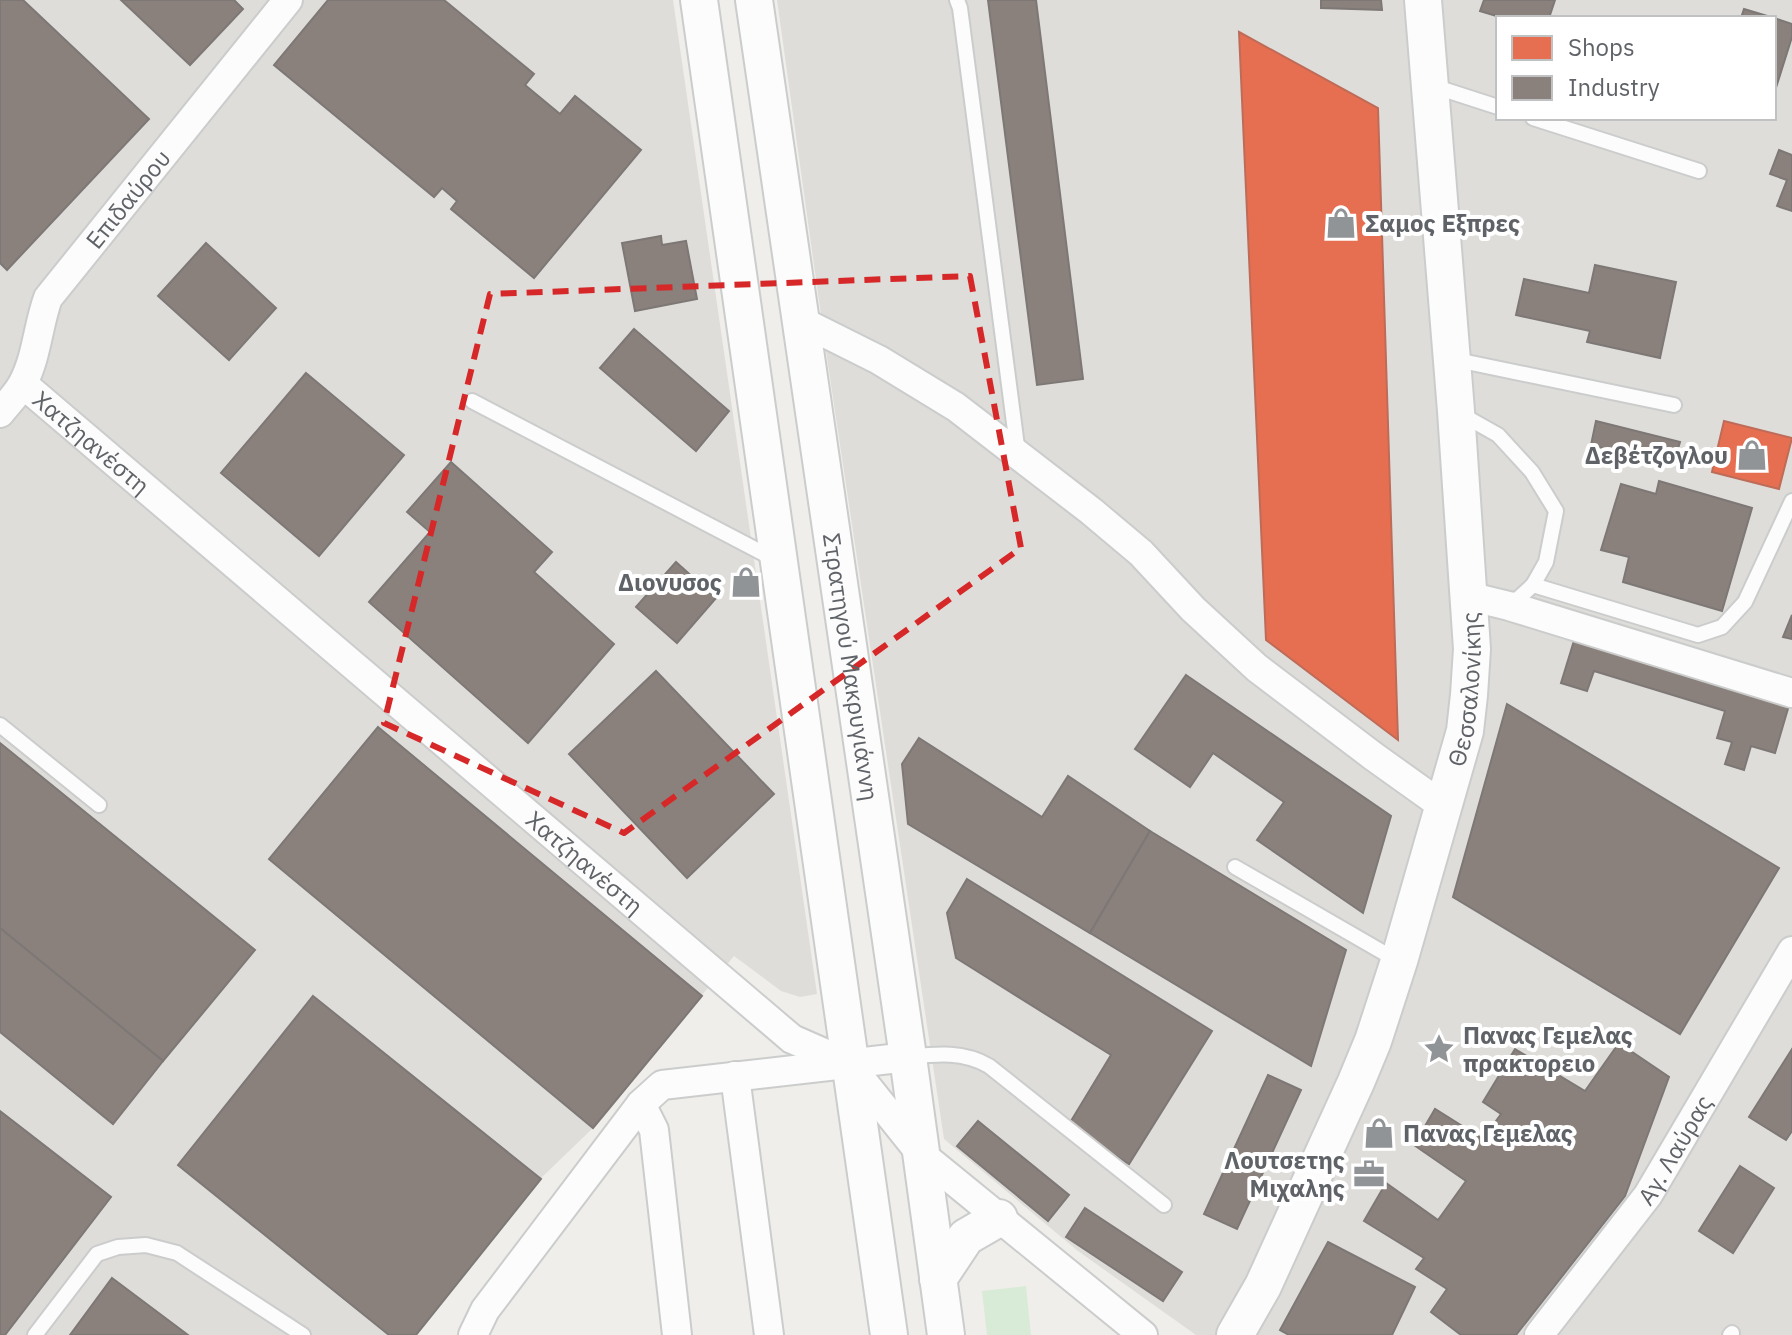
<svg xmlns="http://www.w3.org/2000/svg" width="1792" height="1335" font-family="'IBM Plex Sans',sans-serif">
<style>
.industrial{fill:#dfddda;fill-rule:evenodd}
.green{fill:#d8ebd6}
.shops{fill:#e76f51;stroke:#be6b58;stroke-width:2}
.industry{fill:#8a817c;stroke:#7d7876;stroke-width:2}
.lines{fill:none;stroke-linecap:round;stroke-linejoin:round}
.service-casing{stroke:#cbcccc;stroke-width:18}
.minor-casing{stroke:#cbcccc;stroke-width:32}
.tertiary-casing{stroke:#cbcccc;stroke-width:40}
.service{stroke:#fdfcfc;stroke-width:14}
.minor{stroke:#fdfcfc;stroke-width:28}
.tertiary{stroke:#fdfcfc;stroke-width:36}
.marked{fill:none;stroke:#d62828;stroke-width:6;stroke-dasharray:16 10;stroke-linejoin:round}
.labels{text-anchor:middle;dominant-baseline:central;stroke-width:8;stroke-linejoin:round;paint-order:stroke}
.street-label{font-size:24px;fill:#5f6368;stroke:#fff}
.poi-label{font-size:24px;font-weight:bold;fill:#5f6368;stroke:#fff;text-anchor:start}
</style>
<rect width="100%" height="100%" fill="#efeeea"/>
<g class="industrial">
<path d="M0,0H673L817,994L800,997L781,991L734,956L593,1128L540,1179L416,1335H0Z"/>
<path d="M777,0H1792V1335H1196L1078,1251L944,1139L826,351ZM1498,18H1774V118H1498Z"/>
</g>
<path class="green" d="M1026,1286L1031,1335H987L982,1291Z"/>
<g class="shops">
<path d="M1239,32L1378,108L1398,740L1266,640Z"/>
<path d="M1724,421L1792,438L1779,489L1712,472Z"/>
</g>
<g class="industry">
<path d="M0,0H23L149,119L7,270L0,263Z"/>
<path d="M121,0H234L243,9L190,65Z"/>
<path d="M328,0H444L534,74L525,85L560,114L575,96L641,150L534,278L451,209L457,201L442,188L434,197L274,65Z"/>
<path d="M988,0H1036L1083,379L1037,385Z"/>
<path d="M1321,0H1381L1382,10L1321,8Z"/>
<path d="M1484,0H1555L1549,18H1503L1480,11Z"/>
<path d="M1744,9L1774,18H1741Z"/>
<path d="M1774,18L1792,24V37L1774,94Z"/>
<path d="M1779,150L1792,155V211L1777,206L1787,180L1770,174Z"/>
<path d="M661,236L662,245L686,241L697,299L635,311L622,243Z"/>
<path d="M206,243L276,308L229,360L158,296Z"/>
<path d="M1595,265L1676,282L1660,358L1587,342L1590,331L1516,315L1524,279L1589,293Z"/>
<path d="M634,329L729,411L696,451L600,368Z"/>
<path d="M306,373L404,455L319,556L221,473Z"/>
<path d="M1596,421L1680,442L1673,466L1591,445Z"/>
<path d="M451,462L552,552L534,572L614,644L528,743L369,602L430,532L407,512Z"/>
<path d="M1659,481L1752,508L1722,611L1623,582L1629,557L1601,550L1621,484L1656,494Z"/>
<path d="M676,562L716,598L677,643L636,607Z"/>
<path d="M1792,615V639L1783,637Z"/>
<path d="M1577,631L1792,695L1775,753L1751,746L1744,770L1725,764L1732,742L1717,738L1725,711L1594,671L1587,691L1561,683Z"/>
<path d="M656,671L774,794L687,878L569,754Z"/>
<path d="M1186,675L1391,816L1363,913L1257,840L1284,802L1213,753L1190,787L1135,749Z"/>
<path d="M1507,704L1779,868L1680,1034L1453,897Z"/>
<path d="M378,727L702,996L593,1128L269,859Z"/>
<path d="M919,738L1042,817L1068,776L1150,831L1090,933L908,824L902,764Z"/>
<path d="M0,743L255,950L163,1061L0,928Z"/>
<path d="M1150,831L1346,950L1311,1066L1090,933Z"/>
<path d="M967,879L1212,1031L1129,1164L1068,1126L1111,1055L956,958L947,913Z"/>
<path d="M0,928L163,1061L113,1124L0,1032Z"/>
<path d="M313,996L541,1179L416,1335H389L178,1165Z"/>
<path d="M1619,1043L1669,1077L1625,1196L1516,1335H1461L1431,1312L1447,1289L1416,1269L1424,1258L1364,1221L1386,1183L1438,1220L1466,1181L1414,1145L1435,1109L1483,1139L1501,1114L1483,1102L1515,1049L1585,1091Z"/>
<path d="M1792,1049V1131L1786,1140L1749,1117Z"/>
<path d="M1268,1075L1301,1090L1237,1229L1204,1214Z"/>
<path d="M0,1111L111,1197L5,1335H0Z"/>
<path d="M978,1121L1069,1195L1048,1221L957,1146Z"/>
<path d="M1740,1166L1774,1188L1733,1253L1699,1231Z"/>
<path d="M1085,1208L1182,1272L1163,1301L1066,1237Z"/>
<path d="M1328,1242L1415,1287L1392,1335H1289L1280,1330Z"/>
<path d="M112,1278L188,1335H70Z"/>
</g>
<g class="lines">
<defs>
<g id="service">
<path d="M957,0L960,8L1018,454"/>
<path d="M1430,85L1498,107"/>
<path d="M1533,118L1699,171"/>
<path d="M1452,359L1674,405"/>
<path d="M472,401L774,559"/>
<path d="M1459,413L1498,435L1532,472L1556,511L1546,562L1533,585"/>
<path d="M1510,606L1533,585L1698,635L1722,627L1745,602L1792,501"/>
<path d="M0,725L99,805"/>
<path d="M1235,867L1398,961"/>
<path d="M908,1057C937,1054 963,1051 989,1066L1164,1205"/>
<path d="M35,1335L97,1254L118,1247L146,1245L177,1253L303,1335"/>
<path d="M1730,1335L1732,1333"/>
</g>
<g id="minor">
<path d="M801,321L879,360L956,407L1091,511L1141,553L1193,609L1257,668L1373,756L1443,806"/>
<path id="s1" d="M23,384L792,1039L849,1064L921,1154L1143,1335"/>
<path id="s2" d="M0,413C8,403 18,393 23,383C37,356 38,325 48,298L288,0"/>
<path d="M1468,596L1509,606L1792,693"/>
<path d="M735,1076L769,1335"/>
<path d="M641,1104L654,1130L677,1335"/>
<path d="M473,1335L485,1310L641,1104L662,1085L908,1057"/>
<path id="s3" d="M1539,1335L1648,1195L1792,951"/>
</g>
<g id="tertiary">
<path d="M699,0L889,1335"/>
<path id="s4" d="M754,0L908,1057L946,1335"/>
<path d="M938,1279L966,1237L999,1218"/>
<path id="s5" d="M1235,1335L1263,1286L1356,1082L1373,1041L1399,961L1465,731L1469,695L1472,649L1456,411L1423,0"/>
</g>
</defs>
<use href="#service" class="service-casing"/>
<use href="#minor" class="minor-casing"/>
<use href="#tertiary" class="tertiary-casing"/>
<use href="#service" class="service"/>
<use href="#minor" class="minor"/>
<use href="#tertiary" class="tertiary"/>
</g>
<path class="marked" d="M970,276L1021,548L624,833L384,723L490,294Z"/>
<defs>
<symbol id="shop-bare" viewBox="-9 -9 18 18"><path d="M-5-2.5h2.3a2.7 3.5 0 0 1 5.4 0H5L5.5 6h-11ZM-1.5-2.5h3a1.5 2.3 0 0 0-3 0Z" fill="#919496" stroke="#fff" stroke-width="2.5" paint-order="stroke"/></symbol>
<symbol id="sight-bare" viewBox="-9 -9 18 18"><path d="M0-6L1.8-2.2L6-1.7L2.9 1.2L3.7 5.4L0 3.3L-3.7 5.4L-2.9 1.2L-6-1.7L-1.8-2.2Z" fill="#919496" stroke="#fff" stroke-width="2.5" paint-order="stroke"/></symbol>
<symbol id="office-bare" viewBox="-9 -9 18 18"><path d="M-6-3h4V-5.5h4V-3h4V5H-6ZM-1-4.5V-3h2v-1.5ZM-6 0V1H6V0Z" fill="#919496" stroke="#fff" stroke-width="2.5" paint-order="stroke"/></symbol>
</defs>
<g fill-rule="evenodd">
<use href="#shop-bare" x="1319" y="201" width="44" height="44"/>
<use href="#shop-bare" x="1730" y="433" width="44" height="44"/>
<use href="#shop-bare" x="724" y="560" width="44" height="44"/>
<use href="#sight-bare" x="1417" y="1027" width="44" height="44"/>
<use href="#shop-bare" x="1357" y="1111" width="44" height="44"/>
<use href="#office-bare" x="1347" y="1152" width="44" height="44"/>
</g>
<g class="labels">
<g class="street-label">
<text stroke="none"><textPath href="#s2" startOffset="254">Επιδαύρου</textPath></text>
<text stroke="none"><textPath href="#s1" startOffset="90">Χατζηανέστη</textPath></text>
<text stroke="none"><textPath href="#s4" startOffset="674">Στρατηγού Μακρυγιάννη</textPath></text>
<text stroke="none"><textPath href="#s5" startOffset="690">Θεσσαλονίκης</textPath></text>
<text stroke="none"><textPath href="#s1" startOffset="738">Χατζηανέστη</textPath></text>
<text stroke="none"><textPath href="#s3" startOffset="230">Αγ. Λαύρας</textPath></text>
</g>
<g class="poi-label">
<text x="1365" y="223">Σαμος Εξπρες</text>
<text x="1728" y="455" text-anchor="end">Δεβέτζογλου</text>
<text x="722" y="582" text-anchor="end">Διονυσος</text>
<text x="1463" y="1035">Πανας Γεμελας<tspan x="1463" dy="28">πρακτορειο</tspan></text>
<text x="1403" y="1133">Πανας Γεμελας</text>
<text x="1345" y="1160" text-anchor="end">Λουτσετης<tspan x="1345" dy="28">Μιχαλης</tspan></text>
</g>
</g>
<rect x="1496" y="16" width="280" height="104" fill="#ffffff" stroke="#bfc1c3" stroke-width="2"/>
<rect x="1512" y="36" width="40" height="24" fill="#e76f51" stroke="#bfc1c3" stroke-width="2"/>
<text x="1568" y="56" font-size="24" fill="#5f6368">Shops</text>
<rect x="1512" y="76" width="40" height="24" fill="#8a817c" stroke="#bfc1c3" stroke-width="2"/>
<text x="1568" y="96" font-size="24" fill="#5f6368">Industry</text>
</svg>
